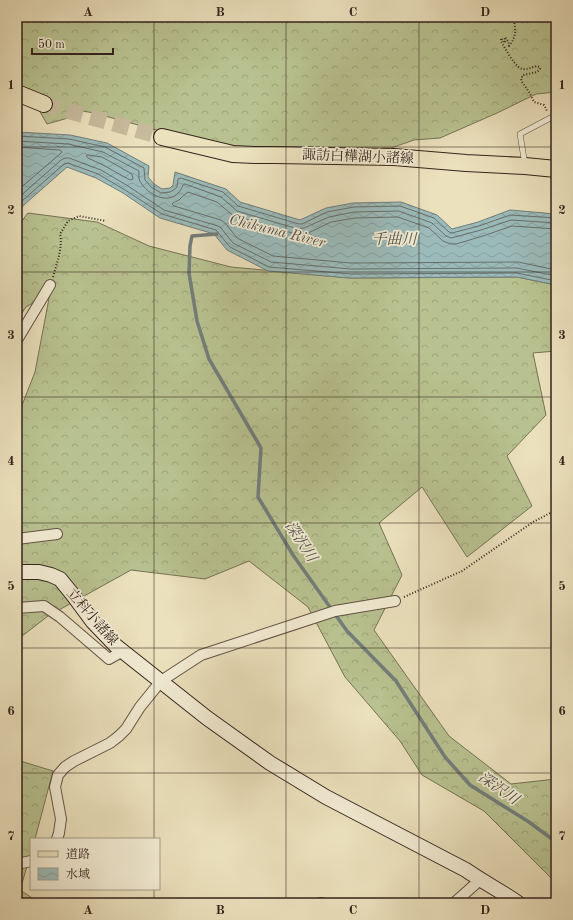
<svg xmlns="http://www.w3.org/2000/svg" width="573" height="920" font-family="'Old Standard TT','Noto Serif JP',serif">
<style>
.forest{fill:url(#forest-crowns);stroke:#767256}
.water{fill:url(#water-waves);stroke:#727e7b}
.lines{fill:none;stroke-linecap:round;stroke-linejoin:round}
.shore{stroke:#686f6b;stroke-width:1}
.stream{stroke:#727e7b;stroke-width:3.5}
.primary-tunnel{stroke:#c7bb9d;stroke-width:16;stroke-dasharray:16 8;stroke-linecap:butt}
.lane-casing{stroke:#625244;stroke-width:6}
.street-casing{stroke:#625244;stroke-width:12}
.secondary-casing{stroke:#35231c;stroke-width:16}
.primary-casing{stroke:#35231c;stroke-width:18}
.path{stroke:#35231c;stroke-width:2;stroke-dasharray:1 2;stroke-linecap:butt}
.lane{stroke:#f2ecd4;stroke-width:5}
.street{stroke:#f2ecd4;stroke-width:10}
.secondary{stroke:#f2ecd4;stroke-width:14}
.primary{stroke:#ebe1bd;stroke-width:16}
.grid{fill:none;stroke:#35231c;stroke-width:1;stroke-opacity:0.55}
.labels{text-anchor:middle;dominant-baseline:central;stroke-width:3.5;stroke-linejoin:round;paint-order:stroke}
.street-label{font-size:14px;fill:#35231c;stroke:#f2ecd4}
.water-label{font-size:15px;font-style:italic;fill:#54514b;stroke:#f2ecd4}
.neatline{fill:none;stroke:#35231c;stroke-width:1.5}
.grid-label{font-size:13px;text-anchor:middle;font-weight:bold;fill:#35231c}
</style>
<defs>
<pattern id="forest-crowns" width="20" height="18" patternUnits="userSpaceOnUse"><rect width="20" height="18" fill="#b8c290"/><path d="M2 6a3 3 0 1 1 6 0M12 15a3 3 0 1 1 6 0" fill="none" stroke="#9fa67c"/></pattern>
<pattern id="water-waves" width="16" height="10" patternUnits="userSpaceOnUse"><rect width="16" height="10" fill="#9bbbba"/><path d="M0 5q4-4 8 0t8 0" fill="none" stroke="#86a09f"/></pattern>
</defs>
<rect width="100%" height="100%" fill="#ebe1bd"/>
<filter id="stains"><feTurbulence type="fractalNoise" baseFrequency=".005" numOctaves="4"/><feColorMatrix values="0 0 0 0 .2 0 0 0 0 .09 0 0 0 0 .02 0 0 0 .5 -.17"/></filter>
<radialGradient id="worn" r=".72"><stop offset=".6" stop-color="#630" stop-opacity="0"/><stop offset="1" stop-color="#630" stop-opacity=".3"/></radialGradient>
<g class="forest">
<path d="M17,17H556V92L536,94L497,113L440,138L414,140L391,148L326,152L256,151L175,135L94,113L71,109L68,118L47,124L39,110L17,88Z"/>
<path d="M28,213L97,222L149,246L231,267L350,278L517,277L556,285V351L533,353L546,415L507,456L532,506L467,557L422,487L379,523L402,575L374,630L449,736L511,784L556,779V883L484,811L422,775L400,741L345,677L308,607L249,561L205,579L131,570L48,616L17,640V418L35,372L50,293L26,307L17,320V227Z"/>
<path d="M17,760L53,771L35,839H31V853L20,890L40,903H17Z"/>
</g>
<path class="water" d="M17,132L70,135L107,143L149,166L148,177L154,184L162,189L170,188L173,185L175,172L226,189L240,202L300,220L326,208L353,203L401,202L437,215L452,229L478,222L510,210L556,214V285L517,277L350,278L268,271L227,250L214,234L160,218L123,193L96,178L67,167L25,204L17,213Z"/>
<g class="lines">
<g class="shore">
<path d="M17,136L69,139L105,147L144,168L145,180L151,187L161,193L170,192L172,191L177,187L178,179L181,178L223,192L238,206L299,224H302L327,212L354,207L400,206L434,218L449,232L452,233L479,226L510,215L556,218"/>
<path d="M17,141L68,144L103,152L139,171C139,175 138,179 141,183C151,198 175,207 183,185L185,184L221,197L237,211L298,229L304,228L329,217L354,212L399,211L432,223L446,236L451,238L481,230L511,220L556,223"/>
<path d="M17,147L60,150L62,152L61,153L17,191"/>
<path d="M87,155H89L102,157L132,174L133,179L130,180L103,165L88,158L87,157Z"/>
<path d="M17,199L61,160L65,158H69L101,170L128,186L164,210L218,226L221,228L233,243L271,262L351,269L517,268L556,276"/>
<path d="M17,207L22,201L64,164L68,163L98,174L125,190L162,214L216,230L230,247L269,267L351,274L517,273L556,281"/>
<path d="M556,229L512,226L483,236L456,244H451L443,241L429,228L398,217L355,218L331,222L306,234L299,235L235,216L230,213L217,202L188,192C185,194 182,197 179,200C177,201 174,202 172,204L174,206L221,220L226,224L237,238L273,256L351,263L518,262L556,270"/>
</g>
<path class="stream" d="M217,234L192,236L190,246L189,273L197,321L209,359L261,448L258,497L293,555L347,631L396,681L445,757L470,785L529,822L556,842"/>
<path class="primary-tunnel" d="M44,104L162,137"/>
<defs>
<path id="lane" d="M525,165L520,134L556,115"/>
<g id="street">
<path d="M17,340L50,285"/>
<path d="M17,539L57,534"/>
<path d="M17,608L44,606L60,617L109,659L123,651"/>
<path d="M57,839L59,833L61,819L55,787L58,775L65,767L74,761L110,743L119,736L126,729L140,707L161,681L201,655L335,611L395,601"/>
<path d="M17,864L31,861"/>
<path d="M320,903H322"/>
<path d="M454,903L480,880"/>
</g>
<path id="secondary" d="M17,572H39L51,575L60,579L73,595L93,622L116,646L207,718L270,763L326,797L466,870C483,882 501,891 518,903"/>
<g id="primary">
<path d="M17,93L44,104"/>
<path d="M162,137L233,154L255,155H274L394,157L466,163L525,166L556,169"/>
</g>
</defs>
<use href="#lane" class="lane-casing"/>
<use href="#street" class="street-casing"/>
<use href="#secondary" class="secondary-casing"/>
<use href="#primary" class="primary-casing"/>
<g class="path">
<path d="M513,17C516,29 517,36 509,46C509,42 507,40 505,37V43L501,38V41C504,47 516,69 523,69C529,70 533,65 540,67V69L537,72L523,75L521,79L522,82L529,92L534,102L544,105L547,111"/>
<path d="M53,277C57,262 63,248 60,234L68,221L79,216L106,221"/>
<path d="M404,597L462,571L533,522L556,510"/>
</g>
<use href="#lane" class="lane"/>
<use href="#street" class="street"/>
<use href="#secondary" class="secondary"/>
<use href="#primary" class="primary"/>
</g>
<path class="grid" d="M154,17V839M286,17V903M419,17V903M17,147H556M17,272H556M17,397H556M17,523H556M17,648H556M17,773H556M154,889V903"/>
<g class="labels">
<g class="street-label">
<text transform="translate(358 157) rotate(2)">諏訪白樺湖小諸線</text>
<text transform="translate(92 617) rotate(49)">立科小諸線</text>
</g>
<g class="water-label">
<text transform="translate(277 232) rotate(14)">Chikuma River</text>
<text x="394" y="240">千曲川</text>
<text transform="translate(300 542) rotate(57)">深沢川</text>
<text transform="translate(498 789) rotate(35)">深沢川</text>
</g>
</g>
<rect width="573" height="920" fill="none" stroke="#ebe1bd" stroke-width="44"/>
<rect x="30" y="838" width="130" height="52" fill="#f2ecd4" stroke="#a69c8a"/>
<rect x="38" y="851" width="20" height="6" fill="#ebe1bd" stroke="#a69c8a"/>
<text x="66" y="858" font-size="12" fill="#35231c">道路</text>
<rect x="38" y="868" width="20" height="12" fill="url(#water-waves)" stroke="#a69c8a"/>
<text x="66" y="878" font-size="12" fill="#35231c">水域</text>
<path d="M32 48v6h81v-6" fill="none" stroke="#35231c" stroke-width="2"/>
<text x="38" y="48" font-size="12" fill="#35231c" stroke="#f2ecd4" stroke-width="3" paint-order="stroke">50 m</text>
<rect x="22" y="22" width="529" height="876" class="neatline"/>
<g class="grid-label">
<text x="88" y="16">A</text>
<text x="220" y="16">B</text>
<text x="353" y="16">C</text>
<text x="485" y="16">D</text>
<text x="11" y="89">1</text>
<text x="562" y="89">1</text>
<text x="11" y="214">2</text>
<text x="562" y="214">2</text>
<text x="11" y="339">3</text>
<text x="562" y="339">3</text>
<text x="11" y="465">4</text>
<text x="562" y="465">4</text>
<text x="11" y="590">5</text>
<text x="562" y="590">5</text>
<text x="11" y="715">6</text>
<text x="562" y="715">6</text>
<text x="11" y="840">7</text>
<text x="562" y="840">7</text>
<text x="88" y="914">A</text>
<text x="220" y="914">B</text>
<text x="353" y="914">C</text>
<text x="485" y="914">D</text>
</g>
<rect width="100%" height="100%" filter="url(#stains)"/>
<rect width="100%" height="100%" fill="url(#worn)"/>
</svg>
